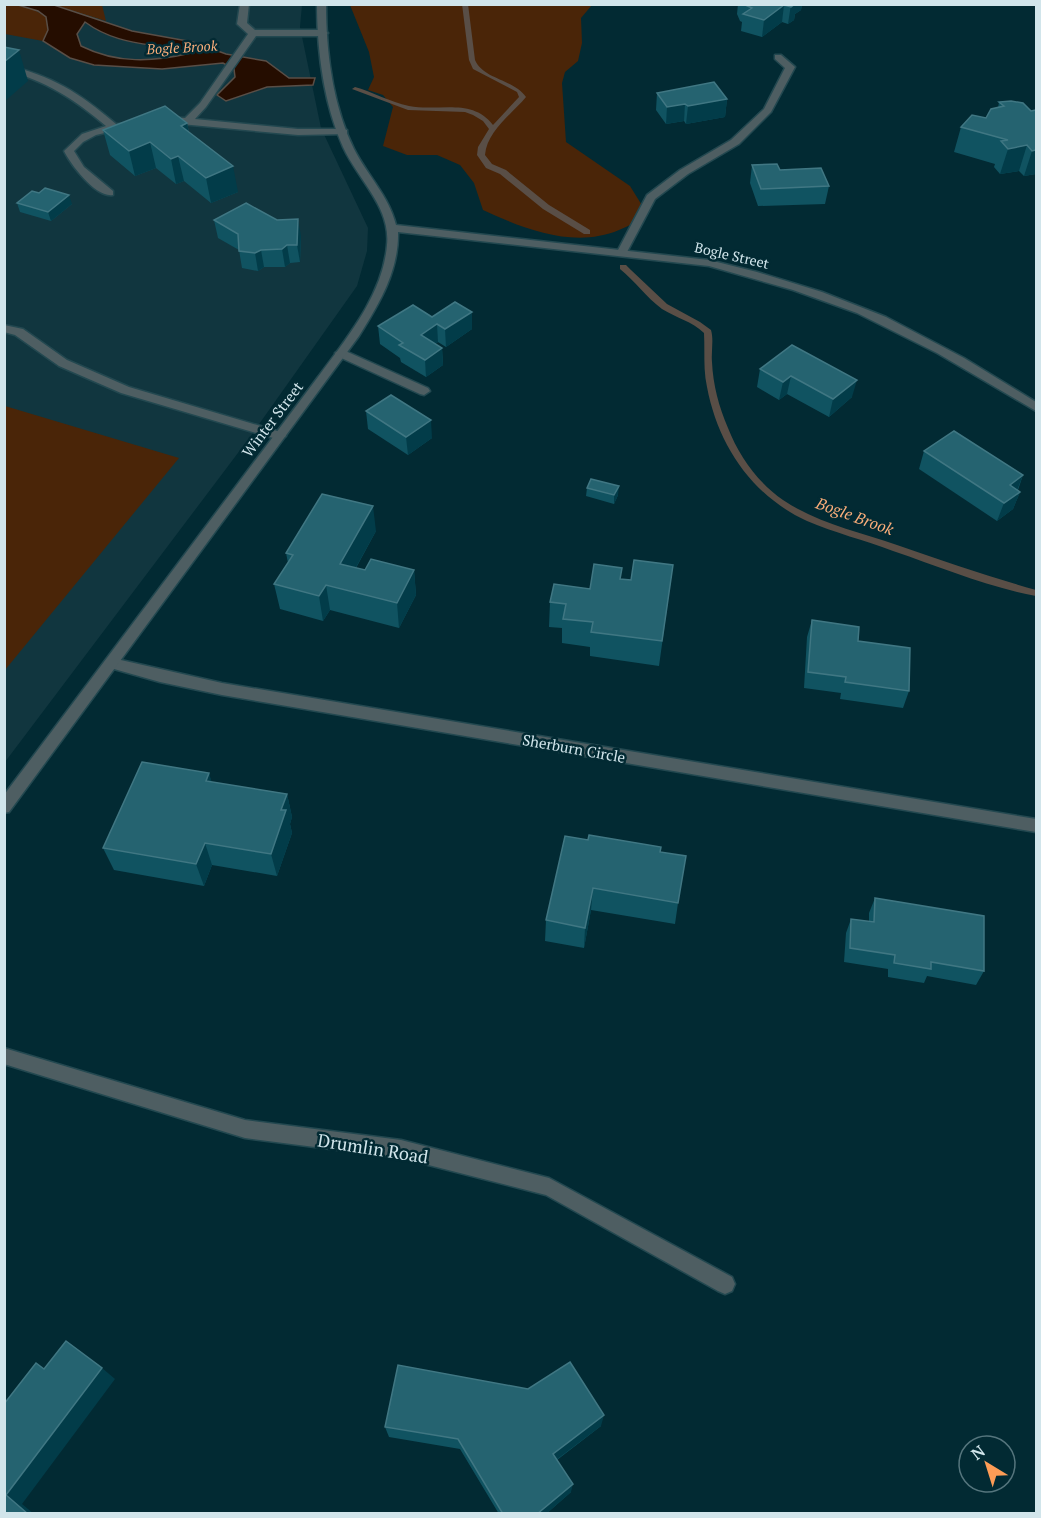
<svg xmlns="http://www.w3.org/2000/svg" width="1041" height="1518" font-family="'PT Serif',serif">
<style>
.built{fill:#11363f}
.green{fill:#4a2508}
.water{fill:#250d00;stroke:#594e46;stroke-width:1.5;fill-rule:evenodd}
.lines{fill:none;stroke-linecap:round;stroke-linejoin:round}
.stream{fill:#594e46;fill-rule:evenodd}
.service-casing{stroke:#234850;stroke-width:3}
.minor-casing{stroke:#234850;stroke-width:3}
.tertiary-casing{stroke:#234850;stroke-width:3}
.service{fill:#4e5e62;fill-rule:evenodd}
.minor{fill:#4e5e62;fill-rule:evenodd}
.tertiary{fill:#4e5e62;fill-rule:evenodd}
.wall{fill:#105361}
.shaded-wall{fill:#023c49}
.building{fill:#256370;stroke:#407783;stroke-width:1.5}
.labels{text-anchor:middle;dominant-baseline:central;stroke-width:5;stroke-linejoin:round;paint-order:stroke}
.far-water-label{font-size:14px;font-style:italic;fill:#f9ad7a;stroke:#022a33}
.far-street-label{font-size:14px;fill:#d1e5eb;stroke:#022a33}
.street-label{font-size:15px;fill:#d1e5eb;stroke:#022a33}
.water-label{font-size:16px;font-style:italic;fill:#f9ad7a;stroke:#022a33}
.near-street-label{font-size:18px;fill:#d1e5eb;stroke:#022a33}
</style>
<rect width="100%" height="100%" fill="#022a33"/>
<path class="built" d="M5,5H302L300,27L321,128L368,228L367,251L357,286L250,437L5,762Z"/>
<g class="green">
<path d="M4,5C20,4 33,8 46,17L48,30L43,41L5,34Z"/>
<path d="M54,5H102L106,21Z"/>
<path d="M350,5H592L581,18L582,43L578,61L565,72L562,83L566,142L630,186L648,215C639,220 629,226 619,230C574,249 524,229 483,210L474,183L460,165L437,155H407L383,146L393,107L383,95L368,90L374,77L369,52Z"/>
<path d="M5,406L179,458L5,670L4,406Z"/>
</g>
<path class="water" d="M18,5H54L132,31L193,42L226,54L266,61L289,78H315L313,85L267,87L226,101L217,95L235,77L234,69L223,63L162,69L94,65L70,58L43,41L48,30L46,17L38,11ZM85,22C119,47 153,42 191,53C153,62 117,64 81,46L77,34Z"/>
<g class="lines">
<g class="stream">
<path d="M462,4H468L475,60C484,80 514,79 526,97C512,114 487,131 485,155L492,164L506,170L549,205L590,230V234H584L543,209L500,174L486,168L477,155L478,147L489,129L483,121L473,115L465,112L408,110L352,89L355,87C373,92 390,102 409,106C438,112 472,97 493,125L519,97L517,92L473,69L469,60Z"/>
<path d="M620,265H626L631,270L667,304L700,322L711,330C714,340 711,351 712,362C713,385 719,407 728,428C739,456 758,483 783,500C817,523 859,532 897,545C944,561 989,577 1036,590V596C988,587 940,567 893,551C864,540 835,533 807,521C752,496 718,445 707,387C703,369 705,351 704,333C692,321 676,318 662,309C646,297 635,281 620,269Z"/>
</g>
<defs>
<g id="service">
<path d="M240,4H249L247,23L255,30H323L328,33L323,36H256L206,107L195,119L298,129H343L347,130V134L298,135L159,122V118L163,117L185,118L200,103L248,34L237,24Z"/>
<path d="M775,55H781L795,67L771,112L739,144L688,174L655,199L627,252L626,254H618L617,252L647,195L680,170L731,140L764,109L785,68L775,59Z"/>
<path d="M4,64C54,77 77,91 116,124H126V128L96,135L83,142L74,151L84,167L113,191V195C96,198 71,165 64,151L82,134L106,126C74,99 45,80 4,70Z"/>
<path d="M4,325L23,329L67,360L129,387L284,433L286,436L280,440L121,393L59,366L15,335L4,332Z"/>
<path d="M341,349L428,388L430,391L424,395L420,394L337,356L335,353Z"/>
</g>
<g id="minor">
<path d="M112,658L222,683L1036,819V832L222,695L160,682L107,667L105,663L107,659Z"/>
<path d="M4,1048L245,1120L401,1140L549,1178L732,1277L735,1284L732,1291L725,1294L718,1291L546,1195L401,1158L245,1138L4,1064Z"/>
</g>
<path id="tertiary" d="M317,4H326C326,52 333,106 354,149C367,175 389,196 396,225L709,260L757,272L822,292L886,317L964,358L1036,402V411L937,353L857,313L793,290L709,266L398,232C399,271 379,304 359,336L9,812L4,813V795L318,377C346,339 383,295 387,245C391,207 358,180 343,147C324,104 317,51 317,4Z"/>
</defs>
<use href="#service" class="service-casing"/>
<use href="#minor" class="minor-casing"/>
<use href="#tertiary" class="tertiary-casing"/>
<use href="#service" class="service"/>
<use href="#minor" class="minor"/>
<use href="#tertiary" class="tertiary"/>
</g>
<g class="wall">
<path d="M738,4H802L801,10L795,14L794,20L788,24L782,22L762,37L741,31L742,22L740,21L737,14Z"/>
<path d="M657,93L727,99L725,117L686,124L684,121L666,124L656,110Z"/>
<path d="M999,102L1031,111L1036,110V174L1024,176L1019,171L1000,174L994,167L995,164L954,152L961,127L986,118L998,108Z"/>
<path d="M187,123L189,132L238,192L211,203L184,181L176,184L156,168L135,176L110,155L103,130Z"/>
<path d="M752,165L780,170L829,186L825,204L758,206L750,183Z"/>
<path d="M39,193L72,204L51,221L20,212L17,203Z"/>
<path d="M214,220L301,236L300,262L290,263L285,267H264L258,271L242,268L239,250L218,238Z"/>
<path d="M472,312V329L446,347L438,342L435,344L442,348L443,365L426,377L401,362L400,358L380,344L378,326Z"/>
<path d="M792,345L852,397L829,417L787,394L779,400L757,387L760,369Z"/>
<path d="M366,411L432,438L408,455L368,429Z"/>
<path d="M924,451L1023,475L1018,490L1020,492L1013,509L997,521L919,469Z"/>
<path d="M587,488L618,495L614,504L586,496Z"/>
<path d="M376,531L356,568L365,570H414L416,595L399,628L330,610L323,621L280,609L274,584L288,563L286,553Z"/>
<path d="M673,565L659,666L590,656V647L562,643V628L549,627L550,602L621,579L631,580Z"/>
<path d="M812,620L858,641L909,691L903,708L840,699L841,693L804,688L807,637Z"/>
<path d="M209,773L211,782L287,794L292,817L290,824L292,833L277,876L212,865L204,886L114,870L103,848Z"/>
<path d="M588,840L660,852L678,903L675,924L591,910L584,948L545,941L546,920Z"/>
<path d="M875,898L984,971L976,985L927,976L924,983L888,977V969L844,962L846,933L851,919L869,922V913Z"/>
<path d="M601,1426L557,1460L571,1492L546,1514H499L460,1449L389,1437L385,1427Z"/>
</g>
<g class="shaded-wall">
<path d="M791,4H802L801,10L795,14L794,20L788,24Z"/>
<path d="M784,5L782,22L762,37L764,20Z"/>
<path d="M19,50L28,81L4,102V62Z"/>
<path d="M727,99L725,117L686,124L688,106Z"/>
<path d="M685,104L684,121L666,124L667,107Z"/>
<path d="M187,123L192,149L181,126Z"/>
<path d="M150,142L156,168L135,176L129,151Z"/>
<path d="M1027,145L1019,171L1000,174L1008,149Z"/>
<path d="M1036,150V174L1024,176L1032,151Z"/>
<path d="M178,156L184,181L176,184L171,159Z"/>
<path d="M233,166L238,192L211,203L206,178Z"/>
<path d="M69,195L72,204L51,221L48,212Z"/>
<path d="M298,219L301,236L300,262L297,245Z"/>
<path d="M287,245L290,263L285,267L282,249Z"/>
<path d="M261,250L264,267L258,271L255,253Z"/>
<path d="M472,312V329L446,347L445,329Z"/>
<path d="M437,324L438,342L422,353L421,335Z"/>
<path d="M442,348L443,365L426,377L425,360Z"/>
<path d="M791,376L787,394L779,400L783,382Z"/>
<path d="M857,380L852,397L829,417L833,399Z"/>
<path d="M431,420L432,438L408,455L406,437Z"/>
<path d="M1023,475L1016,493L1010,485Z"/>
<path d="M619,486L618,495L614,504V495Z"/>
<path d="M1020,492L1013,509L997,521L1004,503Z"/>
<path d="M373,506L376,531L344,589L340,564Z"/>
<path d="M414,570L416,595L399,628L397,603Z"/>
<path d="M326,585L330,610L323,621L319,596Z"/>
<path d="M209,773L216,796L206,781Z"/>
<path d="M287,794L292,817L290,824L292,833L277,876L271,854L281,810Z"/>
<path d="M205,843L212,865L204,886L196,864Z"/>
<path d="M593,888L591,910L584,948L585,928Z"/>
<path d="M102,1368L115,1379L22,1504L34,1514H28L6,1495Z"/>
<path d="M604,1415L601,1426L552,1463L553,1454Z"/>
<path d="M573,1484L571,1492L546,1514H537Z"/>
</g>
<g class="building">
<path d="M743,4H795L791,7L784,5L764,20L743,14L752,8Z"/>
<path d="M4,47L19,50L4,62Z"/>
<path d="M714,82L727,99L688,106L685,104L667,107L657,93Z"/>
<path d="M1011,101L1023,103L1031,111L1036,110V150L1032,151L1027,145L1008,149L1001,141L1008,140L961,127L972,115L986,118L991,109L1004,106L999,102Z"/>
<path d="M165,106L187,123L181,126L233,166L206,178L178,156L171,159L150,142L129,151L103,130Z"/>
<path d="M777,164L780,170L821,168L829,186L761,189L752,165Z"/>
<path d="M45,188L69,195L48,212L17,203L32,191L39,193Z"/>
<path d="M246,203L277,220L298,219L297,245H287L282,249L261,250L255,253L239,251L238,234L214,220Z"/>
<path d="M455,302L472,312L445,329L437,324L421,335L442,348L425,360L399,345L403,343L378,326L413,305L432,317Z"/>
<path d="M792,345L857,380L833,399L791,376L783,382L760,369Z"/>
<path d="M391,395L431,420L406,437L366,411Z"/>
<path d="M954,431L1023,475L1010,485L1020,492L1004,503L924,451Z"/>
<path d="M591,479L619,486L614,495L587,488Z"/>
<path d="M322,494L373,506L340,564L365,570L371,559L414,570L397,603L326,585L319,596L274,584L293,555L286,553Z"/>
<path d="M634,560L673,565L662,641L591,632L593,622L563,619L566,604L550,602L554,584L590,589L594,564L622,568L620,579L631,580Z"/>
<path d="M812,620L859,627L858,641L910,648L909,691L845,682L846,677L808,672Z"/>
<path d="M142,762L209,773L206,781L287,794L281,810H286L271,854L205,843L196,864L103,848Z"/>
<path d="M589,835L661,847L660,852L686,856L678,903L593,888L585,928L546,920L565,836L588,840Z"/>
<path d="M875,898L984,916V971L931,962V969L894,963L895,955L850,948L851,919L874,922Z"/>
<path d="M66,1341L102,1368L6,1495L28,1514H4V1404L36,1363L44,1369Z"/>
<path d="M570,1362L604,1415L553,1454L573,1484L537,1514H503L458,1439L385,1427L398,1365L528,1389Z"/>
</g>
<g class="labels">
<g class="far-water-label">
<text transform="translate(182 47) rotate(-3)">Bogle Brook</text>
</g>
<g class="far-street-label">
<text transform="translate(732 255) rotate(13)">Bogle Street</text>
</g>
<g class="street-label">
<text transform="translate(272 419) rotate(-53)">Winter Street</text>
<text transform="translate(574 748) rotate(10)">Sherburn Circle</text>
</g>
<g class="water-label">
<text transform="translate(855 516) rotate(20)">Bogle Brook</text>
</g>
<g class="near-street-label">
<text transform="translate(373 1148) rotate(9)">Drumlin Road</text>
</g>
</g>
<rect width="1041" height="1518" fill="none" stroke="#d1e5eb" stroke-width="12"/>
<g transform="translate(987 1464) rotate(322)"><circle r="28" fill="#022a33" stroke="#55757d" stroke-width="1.5"/>
<path d="M0-4.5L10 22L0 15L-10 22Z" fill="#fd9c56"/>
<text y="-9" font-size="16" font-weight="bold" text-anchor="middle" fill="#d1e5eb">N</text>
</g>
</svg>
